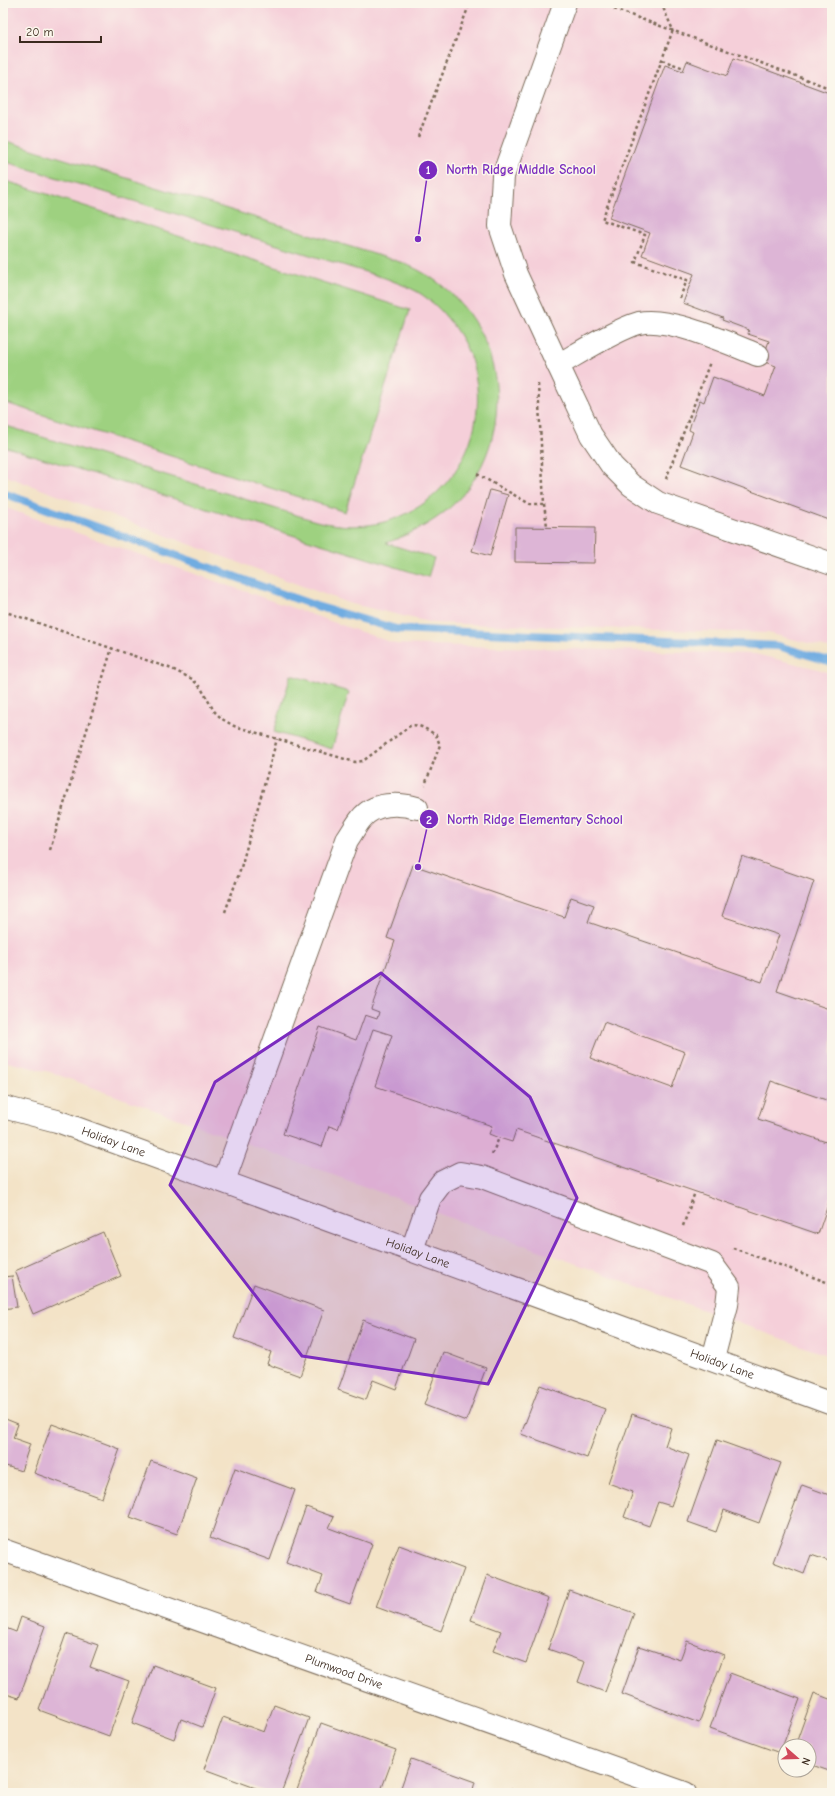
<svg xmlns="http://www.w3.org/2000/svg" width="835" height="1796" font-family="'Comic Neue',sans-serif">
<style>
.built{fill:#f5cfd9}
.green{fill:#9ed180;stroke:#6c7e4f}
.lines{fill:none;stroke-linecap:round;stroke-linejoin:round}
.stream{stroke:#6face1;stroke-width:8}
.building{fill:#ddb5d6;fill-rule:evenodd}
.minor-casing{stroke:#7b6b59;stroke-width:24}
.path{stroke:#7b6b59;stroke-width:2.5;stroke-dasharray:3 3;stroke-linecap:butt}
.minor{stroke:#fff;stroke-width:22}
.marked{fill:#7b2cbf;fill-opacity:0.2;stroke:#7b2cbf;stroke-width:3;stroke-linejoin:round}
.labels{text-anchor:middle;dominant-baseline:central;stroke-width:3;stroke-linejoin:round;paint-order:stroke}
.street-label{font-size:12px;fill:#3b2a1e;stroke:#fbf7ec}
.leader{fill:none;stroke:#7b2cbf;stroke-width:1.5}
.callout-dot{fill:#7b2cbf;stroke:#fbf7ec;stroke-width:1.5}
.mark-label{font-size:12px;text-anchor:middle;font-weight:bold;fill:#fff}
.callout-label{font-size:13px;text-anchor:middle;font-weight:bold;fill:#7b2cbf;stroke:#fbf7ec;stroke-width:3;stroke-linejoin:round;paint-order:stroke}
</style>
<rect width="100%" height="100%" fill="#fbf7ec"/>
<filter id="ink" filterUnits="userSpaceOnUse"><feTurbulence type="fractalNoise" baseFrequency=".025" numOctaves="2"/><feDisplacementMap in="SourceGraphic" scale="8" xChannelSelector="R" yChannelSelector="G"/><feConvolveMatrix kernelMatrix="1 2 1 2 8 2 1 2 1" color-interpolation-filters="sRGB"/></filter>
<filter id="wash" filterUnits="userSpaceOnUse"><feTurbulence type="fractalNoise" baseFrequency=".012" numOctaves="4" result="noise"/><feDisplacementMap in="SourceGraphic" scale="16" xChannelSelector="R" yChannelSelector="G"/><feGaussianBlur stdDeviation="0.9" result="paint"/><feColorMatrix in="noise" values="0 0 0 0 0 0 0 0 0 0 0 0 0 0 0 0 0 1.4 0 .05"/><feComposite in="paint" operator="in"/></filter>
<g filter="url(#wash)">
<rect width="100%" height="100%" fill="#f3e3c7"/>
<g class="built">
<path d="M3,3H832V649L768,633L433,623L348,603L3,475Z"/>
<path d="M3,507L396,644L755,654L818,669L832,674V1357L50,1072L3,1061Z"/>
</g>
<g class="green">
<path d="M3,140L400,262C493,296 526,409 468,488C447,516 417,532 386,543L434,558L428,577L3,446V425L316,521C340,527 364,528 388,521C463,498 500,410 463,341C452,322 439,306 421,294C410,287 397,283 385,278L3,161Z"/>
<path d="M3,180L410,310L345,512L3,402Z"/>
<path d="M291,675L349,692L332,749L274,732Z"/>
</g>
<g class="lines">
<path class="stream" d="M3,493L316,606L396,629L778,646L832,662"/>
</g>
<g id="blocks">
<g class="building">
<path d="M734,58L832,94V521L681,465L693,432L689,430L691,423L700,400L704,402L713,377L765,396L776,366L762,361L769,341L748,334L749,330L722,320L723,318L683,303L694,274L642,255L650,233L609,218L665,65L683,71L687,61L727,76Z"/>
<path d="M490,490L508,495L490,556L472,551Z"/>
<path d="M515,527L595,528L594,563L515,562Z"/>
<path d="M742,856L814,881L777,991L832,1010V1102L771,1081L758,1119L832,1144V1193L818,1234L516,1130L512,1142L499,1138L489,1134L492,1126L375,1086L392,1035L373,1029L338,1129L329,1126L322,1147L283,1134L320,1027L356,1040L365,1015L377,1019L379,1012L371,1009L395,941L387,938L413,865L564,917L571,897L594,905L588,922L762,982L779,935L722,916ZM604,1022L685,1052L672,1088L590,1058Z"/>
<path d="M103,1232L121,1276L33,1314L15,1271Z"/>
<path d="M12,1276L17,1307L3,1309V1277Z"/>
<path d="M254,1284L324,1310L300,1376L267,1364L271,1352L234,1338Z"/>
<path d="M363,1320L414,1339L396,1389L373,1380L366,1400L338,1390Z"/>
<path d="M443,1352L486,1368L466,1421L424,1405Z"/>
<path d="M540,1385L605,1409L587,1458L521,1434Z"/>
<path d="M632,1414L671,1428L665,1446L689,1455L671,1506L658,1502L649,1526L624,1517L633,1492L608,1483Z"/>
<path d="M3,1418L18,1424L13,1438L30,1444L21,1471L3,1465Z"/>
<path d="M52,1424L120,1449L102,1498L34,1473Z"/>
<path d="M717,1440L781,1463L759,1523L724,1510L716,1532L688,1522Z"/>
<path d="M151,1461L197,1478L177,1534L130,1517Z"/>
<path d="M235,1468L295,1490L270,1560L210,1538Z"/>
<path d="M802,1485L832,1496V1562L811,1555L804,1574L773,1562Z"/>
<path d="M306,1507L334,1517L329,1528L372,1544L350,1604L317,1592L323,1576L286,1562Z"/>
<path d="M399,1545L464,1569L441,1631L376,1607Z"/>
<path d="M487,1575L549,1598L526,1663L493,1651L501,1631L471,1620Z"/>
<path d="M569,1590L634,1613L605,1692L578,1682L585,1662L548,1649Z"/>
<path d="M21,1617L45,1626L19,1698L3,1693V1627L16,1632Z"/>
<path d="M66,1634L98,1645L90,1667L129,1681L109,1736L39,1710Z"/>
<path d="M687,1641L724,1655L699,1723L622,1694L639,1646L680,1660Z"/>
<path d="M153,1665L216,1688L202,1727L181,1719L174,1739L132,1723Z"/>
<path d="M730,1673L800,1699L780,1753L710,1728Z"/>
<path d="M814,1693L832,1700V1772L809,1764V1746H795Z"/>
<path d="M274,1705L309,1718L281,1793H269L204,1769L223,1717L264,1732Z"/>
<path d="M321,1723L396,1750L380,1793H296Z"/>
<path d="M411,1759L475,1782L472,1793H399Z"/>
<path d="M511,1789L522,1793H509Z"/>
</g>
</g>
</g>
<g filter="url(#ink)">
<use href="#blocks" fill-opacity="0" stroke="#7b6b59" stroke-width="1"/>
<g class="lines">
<defs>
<g id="minor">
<path d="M565,3L503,176L500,226L516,274L558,365L591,435L612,466L631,485L658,503L832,564"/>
<path d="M558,365C581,352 615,330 639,323C668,316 730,344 758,355"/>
<path id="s1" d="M3,1107L57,1121L832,1404"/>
<path d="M224,1181L347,840C352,833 356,825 361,819C374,802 399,803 417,808"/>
<path d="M412,1250L430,1198L442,1182L460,1173L482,1177L712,1264L729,1287L727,1305L713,1359"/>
<path id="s2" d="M3,1550L685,1793"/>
</g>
</defs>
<use href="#minor" class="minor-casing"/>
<g class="path">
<path d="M661,3L673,30L602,220L645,235L635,262L687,280L679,300"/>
<path d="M614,9L832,89"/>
<path d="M615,9L627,3"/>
<path d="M662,60L684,68"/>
<path d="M418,137L470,3"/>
<path d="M538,384L544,504L547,526"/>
<path d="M477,474L530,504H544"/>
<path d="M666,479L710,362"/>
<path d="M3,611L172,669L192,679L201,688L214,711L222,719L234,726L355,762L363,761L410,726C419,723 429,731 436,735L440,745L425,785"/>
<path d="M50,850L112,648"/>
<path d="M225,912L240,871L277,739"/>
<path d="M492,1154L499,1138"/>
<path d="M683,1226L695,1192"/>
<path d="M733,1248L832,1284"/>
</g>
<use href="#minor" class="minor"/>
</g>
</g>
<path class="marked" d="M381,973L530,1097L577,1198L488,1384L302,1356L170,1185L215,1082Z"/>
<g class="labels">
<g class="street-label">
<text stroke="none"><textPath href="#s1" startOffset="116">Holiday Lane</textPath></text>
<text stroke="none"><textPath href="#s1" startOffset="440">Holiday Lane</textPath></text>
<text stroke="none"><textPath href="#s1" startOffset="764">Holiday Lane</textPath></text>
<text stroke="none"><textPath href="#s2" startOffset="362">Plumwood Drive</textPath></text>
</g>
</g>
<path class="leader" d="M418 239L428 170M418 867L429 819"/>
<g class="callout-dot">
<circle cx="418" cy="239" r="4"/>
<circle cx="418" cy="867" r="4"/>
<circle cx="428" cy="170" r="10"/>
<circle cx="429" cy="819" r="10"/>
</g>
<g class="mark-label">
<text x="428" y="174">1</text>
<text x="429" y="824">2</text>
</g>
<g class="callout-label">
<text x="521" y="174">North Ridge Middle School</text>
<text x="535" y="824">North Ridge Elementary School</text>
</g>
<rect width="835" height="1796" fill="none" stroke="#fbf7ec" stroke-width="16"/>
<g transform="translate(797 1758) rotate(110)"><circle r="19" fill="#fbf7ec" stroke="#aea59a"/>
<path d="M0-3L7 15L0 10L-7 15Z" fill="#d1495b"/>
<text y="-6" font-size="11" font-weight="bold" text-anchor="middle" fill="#3b2a1e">N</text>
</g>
<path d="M20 36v6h81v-6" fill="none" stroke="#3b2a1e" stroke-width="2"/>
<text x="26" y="36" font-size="12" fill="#3b2a1e" stroke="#fbf7ec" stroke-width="3" paint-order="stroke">20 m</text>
</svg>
